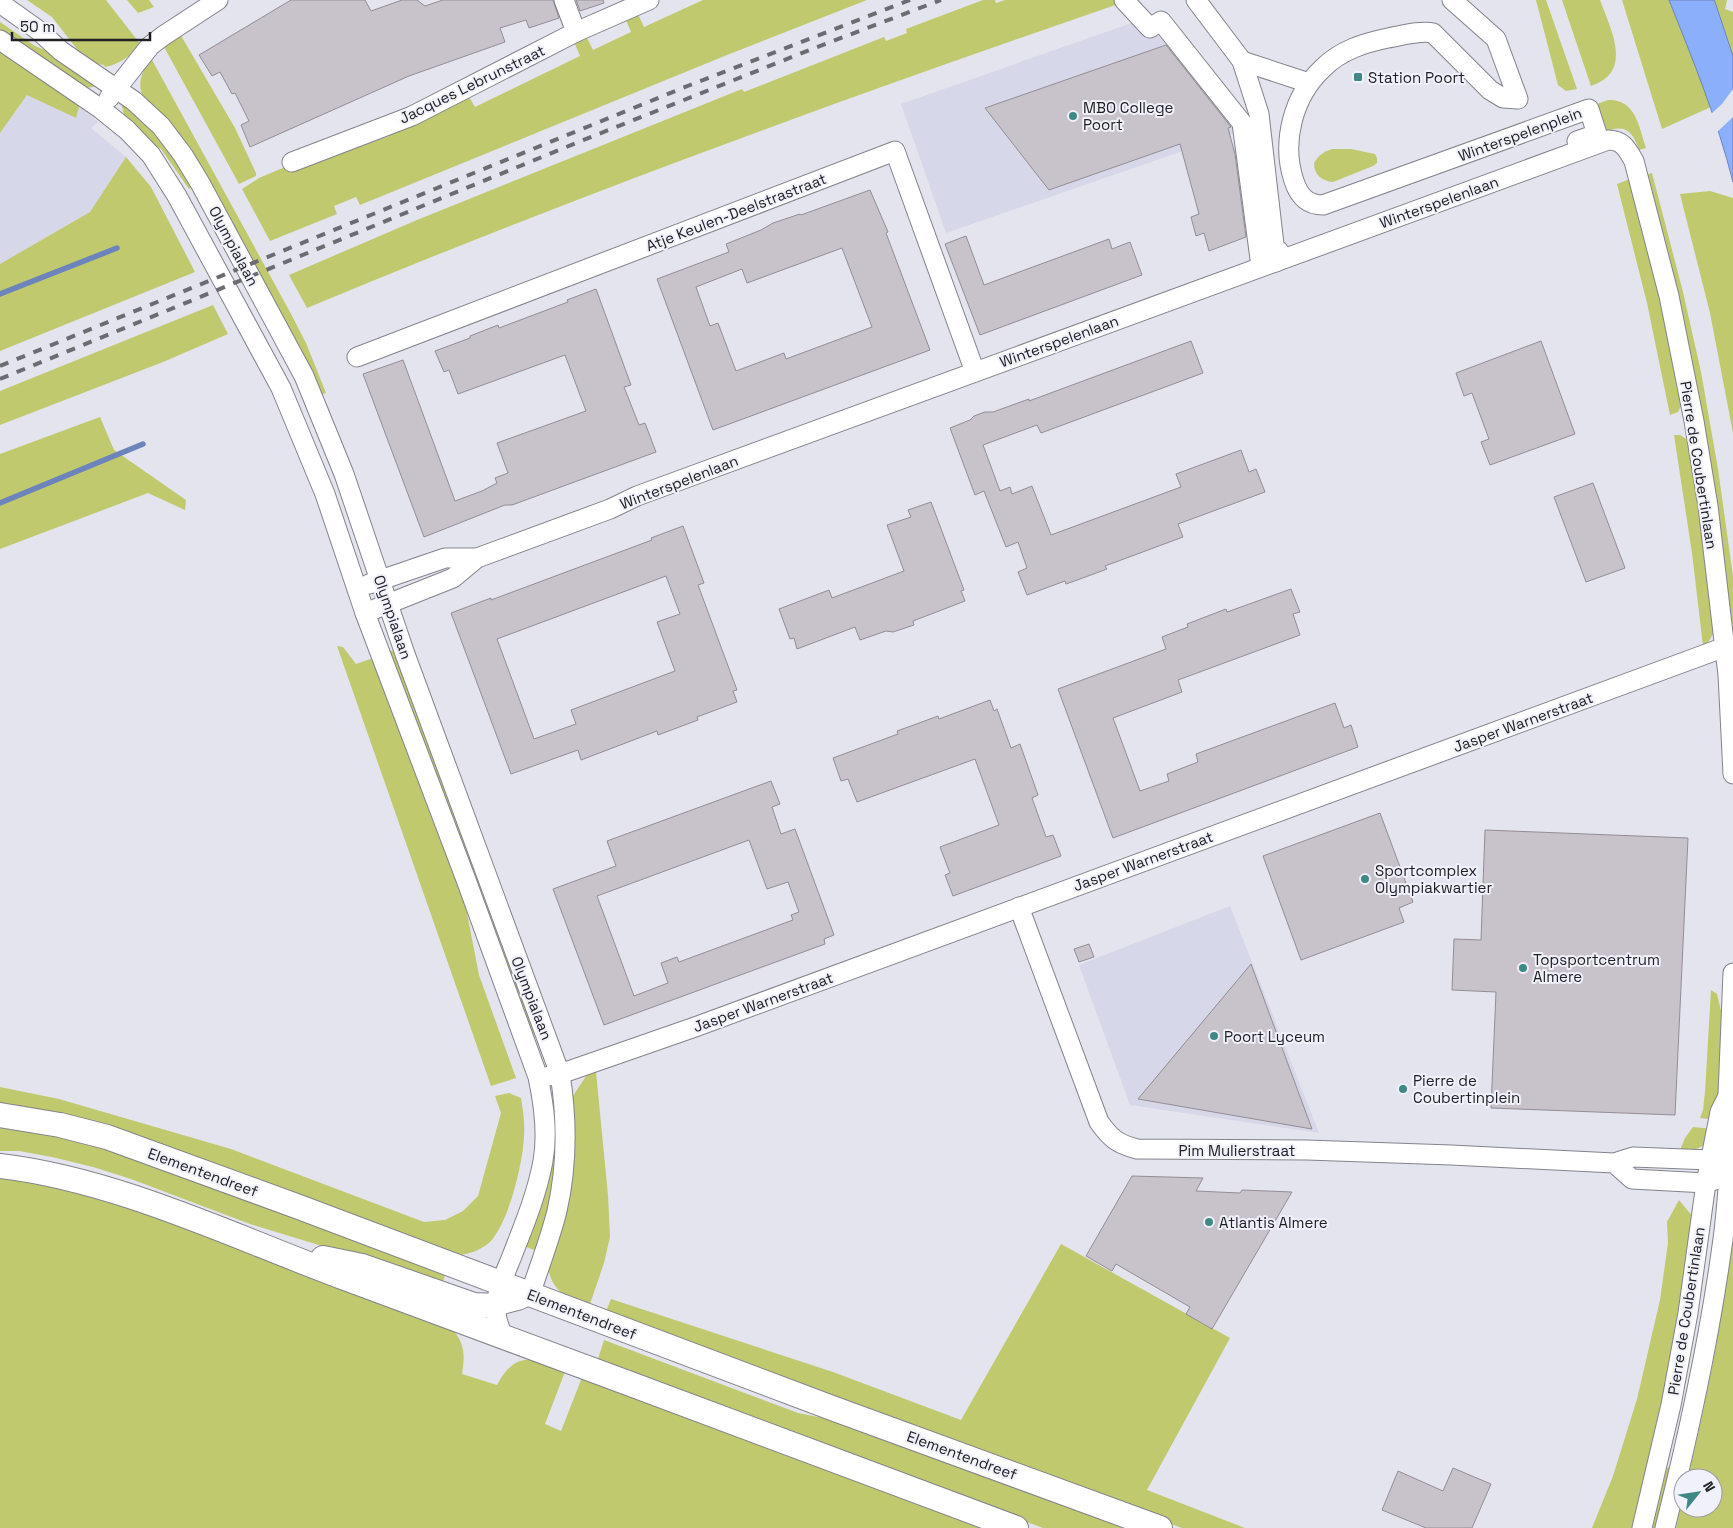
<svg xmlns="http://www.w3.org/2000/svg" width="1733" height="1528" font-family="'Space Grotesk',sans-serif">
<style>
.built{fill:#d6d7e8}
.green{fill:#c0c96d}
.water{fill:#8caffc;stroke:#6c84bb}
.pier{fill:#e4e4ee}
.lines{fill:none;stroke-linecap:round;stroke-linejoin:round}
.stream{stroke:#6c84bb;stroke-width:5.5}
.building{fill:#c8c2cb;stroke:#938d95;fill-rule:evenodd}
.minor-casing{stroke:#83838c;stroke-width:21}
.major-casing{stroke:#83838c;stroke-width:26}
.minor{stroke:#fff;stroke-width:19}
.major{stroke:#fff;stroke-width:24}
.rail{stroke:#6b6b71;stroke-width:4;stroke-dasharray:9 9;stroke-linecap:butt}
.poi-dot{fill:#408885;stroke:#f1f1fb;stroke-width:2}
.labels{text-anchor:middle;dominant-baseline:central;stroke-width:4;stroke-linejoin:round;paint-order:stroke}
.poi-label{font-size:15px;fill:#202024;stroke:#f1f1fb;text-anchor:start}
.street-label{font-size:15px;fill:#202024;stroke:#f1f1fb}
</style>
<rect width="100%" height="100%" fill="#e4e4ee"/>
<g class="built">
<path d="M1160,13L1249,128L946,233L901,104Z"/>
<path d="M27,95L75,117L79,107L98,122L91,128L126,157L90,212L0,264V133Z"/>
<path d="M1230,906L1319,1133L1130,1105L1079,965Z"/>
</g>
<g class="green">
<path d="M27,0H106L141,45C129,56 121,64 105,67L104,65C94,64 89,60 82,52L80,53L52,17Z"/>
<path d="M127,0H149L154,7L138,13Z"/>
<path d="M703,0H867L727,55L360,205L356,197L334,206L337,214L270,241L242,189L259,178L292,164L295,169L387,137L468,95L475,107L580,56L575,44L587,38L593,50L631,32L626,20L638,14L644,27Z"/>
<path d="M983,0H995L996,3L1005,0H1122L1124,2C849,97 575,196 307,308L289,275L417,220L742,89L744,92L884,37L886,41L907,33L906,29Z"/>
<path d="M1536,0H1546L1577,89L1566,91L1558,85Z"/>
<path d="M1562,0H1600C1611,30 1634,72 1591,86Z"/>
<path d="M1622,0H1669L1700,77L1711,107L1662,129Z"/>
<path d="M1714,0H1727L1725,9L1733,12V56Z"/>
<path d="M0,22L35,46L52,53L99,86L87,88L82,86L0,33Z"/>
<path d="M180,34L235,128L256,173V176L239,184L163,45Z"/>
<path d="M0,45L80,103L76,118L27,95L0,133Z"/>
<path d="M151,58L290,312L306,343L326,393L319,395L299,354L302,352L208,179L144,99C136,84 142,71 151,58Z"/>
<path d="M1608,100C1636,99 1639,127 1646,148L1639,150C1633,132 1626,124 1607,131L1597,104Z"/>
<path d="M121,103L146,118L196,185L189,189L161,149L143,138L125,119Z"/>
<path d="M1332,149H1351L1375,154L1377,158V163L1373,166L1333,182C1322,181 1314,175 1314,163C1319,155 1323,152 1332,149Z"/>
<path d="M126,157L151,187L195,272L0,351V264L90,212Z"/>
<path d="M1652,173L1683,292L1701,372L1718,469L1733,576V642L1721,539L1709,455L1646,175Z"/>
<path d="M1630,179L1661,301L1682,404L1678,412L1670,415L1647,303L1617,184Z"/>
<path d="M1710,191L1733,198V433L1710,313L1680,194Z"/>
<path d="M213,305L228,334L163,362L0,425V391Z"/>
<path d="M100,417L114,450L186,500L185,510L148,493L0,549V454Z"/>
<path d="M1674,435H1680L1688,440L1696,484L1715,631L1707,644L1703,646L1692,553Z"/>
<path d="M337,646L343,647L356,664L376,657L465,903L479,975L516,1078L491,1086Z"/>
<path d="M395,650L536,1033L529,1036L387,652Z"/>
<path d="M1711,990L1717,994L1722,1015L1719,1085L1715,1120L1700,1118L1703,1110L1705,1092Z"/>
<path d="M596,1072L608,1195L610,1237L604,1263L589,1307C564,1295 552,1293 547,1263L571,1099L586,1076Z"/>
<path d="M0,1087L59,1099L231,1149L424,1222L445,1220L463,1211L478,1196L501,1113L495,1096L509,1093L521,1098C523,1110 525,1123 524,1136C523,1163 509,1222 490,1242C481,1250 470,1254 458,1255L0,1106Z"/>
<path d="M551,1119H559L557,1176L537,1251L521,1245Z"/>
<path d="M0,1125L87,1142L446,1273L441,1287L345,1253L250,1224L131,1179L93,1167L52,1157L19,1151H0Z"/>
<path d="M1693,1127L1714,1129L1705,1145L1696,1149L1680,1150L1685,1138Z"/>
<path d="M0,1175L106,1198L452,1329C465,1343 465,1356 462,1374L497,1385C516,1349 534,1359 566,1369L545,1424L561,1431L583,1375L991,1528H0Z"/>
<path d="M1679,1200L1693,1217C1677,1322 1659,1425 1633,1528H1592L1613,1476L1637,1399L1660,1300L1668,1243L1667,1222Z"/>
<path d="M1733,1230V1528H1676L1683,1498V1508H1713V1478H1688C1707,1397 1724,1313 1733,1230Z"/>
<path d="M1061,1244L1230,1338L1147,1490L1245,1528H1182L605,1314L611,1299L833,1372L961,1420Z"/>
<path d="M604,1340L798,1413L838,1421L1129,1528H1043L597,1362Z"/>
<path d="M1670,1467L1671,1468L1657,1528H1652L1667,1468Z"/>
</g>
<path class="water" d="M1669,0H1714L1715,2L1733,56V182C1717,119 1693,60 1669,0Z"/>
<path class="pier" d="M1733,89V117L1716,133L1710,115L1722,104Z"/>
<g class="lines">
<g class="stream">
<path d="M0,294L117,248"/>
<path d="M0,503L143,444"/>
</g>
</g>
<g class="building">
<path d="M291,0H365L371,11L402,0H417L425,6L443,0H553L559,18L529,28L526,20L500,28L505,42L409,76L250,147L241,125L249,121L235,93L232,94L220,72L212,76L199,55Z"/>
<path d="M576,0H603L604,3L580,11Z"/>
<path d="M1166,45L1231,127L1228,128L1235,154L1246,237L1209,251L1204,233L1196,236L1191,217L1199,214L1180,144L1049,190L985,108Z"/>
<path d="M870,190L888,232L886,233L930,350L713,430L657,279L729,252L726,244L761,230L773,223L800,214L801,215ZM842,248L872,327L786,359L784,353L736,371L718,323L710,326L696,287L742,269L747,283Z"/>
<path d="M966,236L984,285L1109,239L1112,249L1130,242L1142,275L980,335L945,244Z"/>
<path d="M596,289L631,385L624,387L639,425L645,423L656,452L512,505H505L424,537L363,374L403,360L455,501L482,491L497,483L495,478L508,473L497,443L586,411L565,355L458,394L449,370L444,372L435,351L470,338V336L498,325L499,328L568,302L567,300Z"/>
<path d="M1191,341L1203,373L1041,433L1037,425L983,445L1000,491L1010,487L1012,494L1032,486L1051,535L1181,487L1176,474L1241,450L1249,472L1256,469L1265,492L1178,524L1183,537L1105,566L1107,569L1080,579L1066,584L1065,581L1027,595L1018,572L1027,568L1018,542L1006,547L984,491L975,495L950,428L970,420L974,416L985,412H993L1029,399V401Z"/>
<path d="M1541,341L1575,434L1490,465L1481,442L1489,439L1472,393L1464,396L1456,373Z"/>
<path d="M1593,483L1625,568L1586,582L1554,497Z"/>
<path d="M931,502L964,590L961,591L965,601L913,621L914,625L893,632L886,631L860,640L855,627L797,649L794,638L790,639L779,609L829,590L832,598L904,571L887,525L911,517L908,510Z"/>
<path d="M683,526L704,583L698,585L737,690L733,691L737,702L697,717L698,720L658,735L657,731L581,760L578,750L511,774L451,613L491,598V600L652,540L651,538ZM666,576L680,614L657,622L675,671L571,710L576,724L534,739L497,639Z"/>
<path d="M1291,589L1300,612L1293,614L1300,635L1178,680L1182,692L1113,718L1140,791L1169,781L1167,774L1198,762L1196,754L1335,703L1344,728L1351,725L1358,747L1113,838L1058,689L1166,649L1162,637L1188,627L1187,624L1226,609L1227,612Z"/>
<path d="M990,700L994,711L997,709L1011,748L1020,744L1038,795L1032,798L1046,837L1053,835L1061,856L953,896L945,875L950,873L940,847L999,825L975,759L857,802L848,779L841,781L833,758L898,734L897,731L911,726L938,716L939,719Z"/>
<path d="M771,781L780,804L772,807L781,834L795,829L834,935L824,939L825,944L604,1025L553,889L616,866L607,841ZM749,840L767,889L788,882L799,912L791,915L793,920L679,962L677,957L661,963L668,983L634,996L597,896Z"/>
<path d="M1380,813L1413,902L1399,908L1404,922L1301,960L1263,856Z"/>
<path d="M1485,830L1688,838L1675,1115L1491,1108L1496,992L1452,990L1454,939L1481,940Z"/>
<path d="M1089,944L1094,957L1079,962L1074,949Z"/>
<path d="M1251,964L1312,1129L1138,1099Z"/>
<path d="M1132,1176L1203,1178L1196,1191L1240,1193L1242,1190L1292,1192L1212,1329L1186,1314L1190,1307L1116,1264L1112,1271L1086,1256Z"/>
<path d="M1453,1468L1491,1484L1472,1528H1426L1382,1510L1398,1471L1443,1491Z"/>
</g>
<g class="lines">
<defs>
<g id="minor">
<path d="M564,0L576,32"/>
<path d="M1124,0L1150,28L1161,21L1242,123L1260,259L1279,251"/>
<path d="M1196,0L1242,61L1259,114L1276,262"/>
<path d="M1452,0L1496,39L1518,99L1503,98L1490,90L1433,33C1421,30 1400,36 1388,38C1364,43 1341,50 1323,68C1293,96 1281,142 1294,181C1299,196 1307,205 1323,205L1589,109L1597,134L1577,141"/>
<path d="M0,3L38,30L61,51L134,101L161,126L183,155L200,183L304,376L344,474L405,654L560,1074C567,1118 567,1167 557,1211C550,1239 539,1267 530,1295L519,1300L496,1306"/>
<path d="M0,40L101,109L127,130L151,155L177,196L281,388L325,494L365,613L465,877L538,1077C544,1105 548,1133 543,1161C537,1194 524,1225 512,1256C506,1271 497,1290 496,1307C495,1317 499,1327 503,1336"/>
<path d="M1242,61L1309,83"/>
<path d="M109,98L150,46L163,36L218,0"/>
<path d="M292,162L412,116L576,32L649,0"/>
<path d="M357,357L895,151L975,372"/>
<path d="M369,584L445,558H477"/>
<path d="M365,613L453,578L477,558L610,509L637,496L1608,140C1623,140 1627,149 1634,161L1669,296L1694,421L1708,506L1728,675L1733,774"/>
<path d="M1019,907L1099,1122C1111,1139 1118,1144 1137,1149L1307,1150L1451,1155L1614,1163L1633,1157L1711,1160L1729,1175L1706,1183L1632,1179L1614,1163"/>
<path d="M549,1076L560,1074L695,1027L1725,647"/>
<path d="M1642,1528L1671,1405L1688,1313L1706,1183L1720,1112L1728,1096"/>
<path d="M1665,1528C1689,1433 1710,1336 1723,1239C1728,1201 1730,1163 1732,1126V1117L1728,1095L1733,973"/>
</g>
<g id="major">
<path d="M0,1115L60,1125L107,1137L299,1207L832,1408L1160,1528"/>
<path d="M0,1166C118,1180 234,1237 345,1278C569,1361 792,1444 1016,1528"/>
<path d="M323,1258L362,1266L474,1305L496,1306"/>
</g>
</defs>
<use href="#minor" class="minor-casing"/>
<use href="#major" class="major-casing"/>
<use href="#minor" class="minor"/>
<use href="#major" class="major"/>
<g class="rail">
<path d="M0,366L690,85L910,0"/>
<path d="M0,379L581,141L812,49L941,0"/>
</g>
</g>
<g class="poi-dot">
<rect x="1353" y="72" width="10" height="10" rx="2.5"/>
<circle cx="1073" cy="116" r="5"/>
<circle cx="1365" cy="879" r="5"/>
<circle cx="1523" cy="968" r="5"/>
<circle cx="1214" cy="1036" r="5"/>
<circle cx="1403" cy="1089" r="5"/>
<circle cx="1209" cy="1222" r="5"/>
</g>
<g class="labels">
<g class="poi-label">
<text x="1368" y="77">Station Poort</text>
<text x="1083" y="107">MBO College<tspan x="1083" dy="17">Poort</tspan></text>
<text x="1375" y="870">Sportcomplex<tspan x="1375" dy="17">Olympiakwartier</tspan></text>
<text x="1533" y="959">Topsportcentrum<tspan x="1533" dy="17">Almere</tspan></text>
<text x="1224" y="1036">Poort Lyceum</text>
<text x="1413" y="1080">Pierre de<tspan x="1413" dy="17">Coubertinplein</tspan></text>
<text x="1219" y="1222">Atlantis Almere</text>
</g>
<g class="street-label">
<text transform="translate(472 84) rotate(-26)">Jacques Lebrunstraat</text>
<text transform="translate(1520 134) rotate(-20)">Winterspelenplein</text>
<text transform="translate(1439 202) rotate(-20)">Winterspelenlaan</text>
<text transform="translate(736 212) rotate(-21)">Atje Keulen-Deelstrastraat</text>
<text transform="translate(234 246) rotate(62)">Olympialaan</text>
<text transform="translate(1059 341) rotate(-20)">Winterspelenlaan</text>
<text transform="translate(1699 465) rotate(81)">Pierre de Coubertinlaan</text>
<text transform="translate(679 482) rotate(-21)">Winterspelenlaan</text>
<text transform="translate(393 617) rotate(71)">Olympialaan</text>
<text transform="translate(1523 722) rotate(-20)">Jasper Warnerstraat</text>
<text transform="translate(1143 861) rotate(-20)">Jasper Warnerstraat</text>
<text transform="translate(532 998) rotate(69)">Olympialaan</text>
<text transform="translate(763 1002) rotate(-20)">Jasper Warnerstraat</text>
<text x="1237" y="1150">Pim Mulierstraat</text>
<text transform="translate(203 1172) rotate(20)">Elementendreef</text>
<text transform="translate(1686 1311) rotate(-81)">Pierre de Coubertinlaan</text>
<text transform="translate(582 1314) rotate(21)">Elementendreef</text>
<text transform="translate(962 1455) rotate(20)">Elementendreef</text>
</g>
</g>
<g transform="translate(1698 1493) rotate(60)"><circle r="24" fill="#f1f1fb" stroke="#9d9da5"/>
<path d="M0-4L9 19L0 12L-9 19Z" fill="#408885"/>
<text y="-8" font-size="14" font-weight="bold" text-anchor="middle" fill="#202024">N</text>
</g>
<path d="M12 32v8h138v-8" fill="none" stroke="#202024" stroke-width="2.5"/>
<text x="20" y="32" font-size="15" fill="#202024" stroke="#f1f1fb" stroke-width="4" paint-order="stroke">50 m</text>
</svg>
